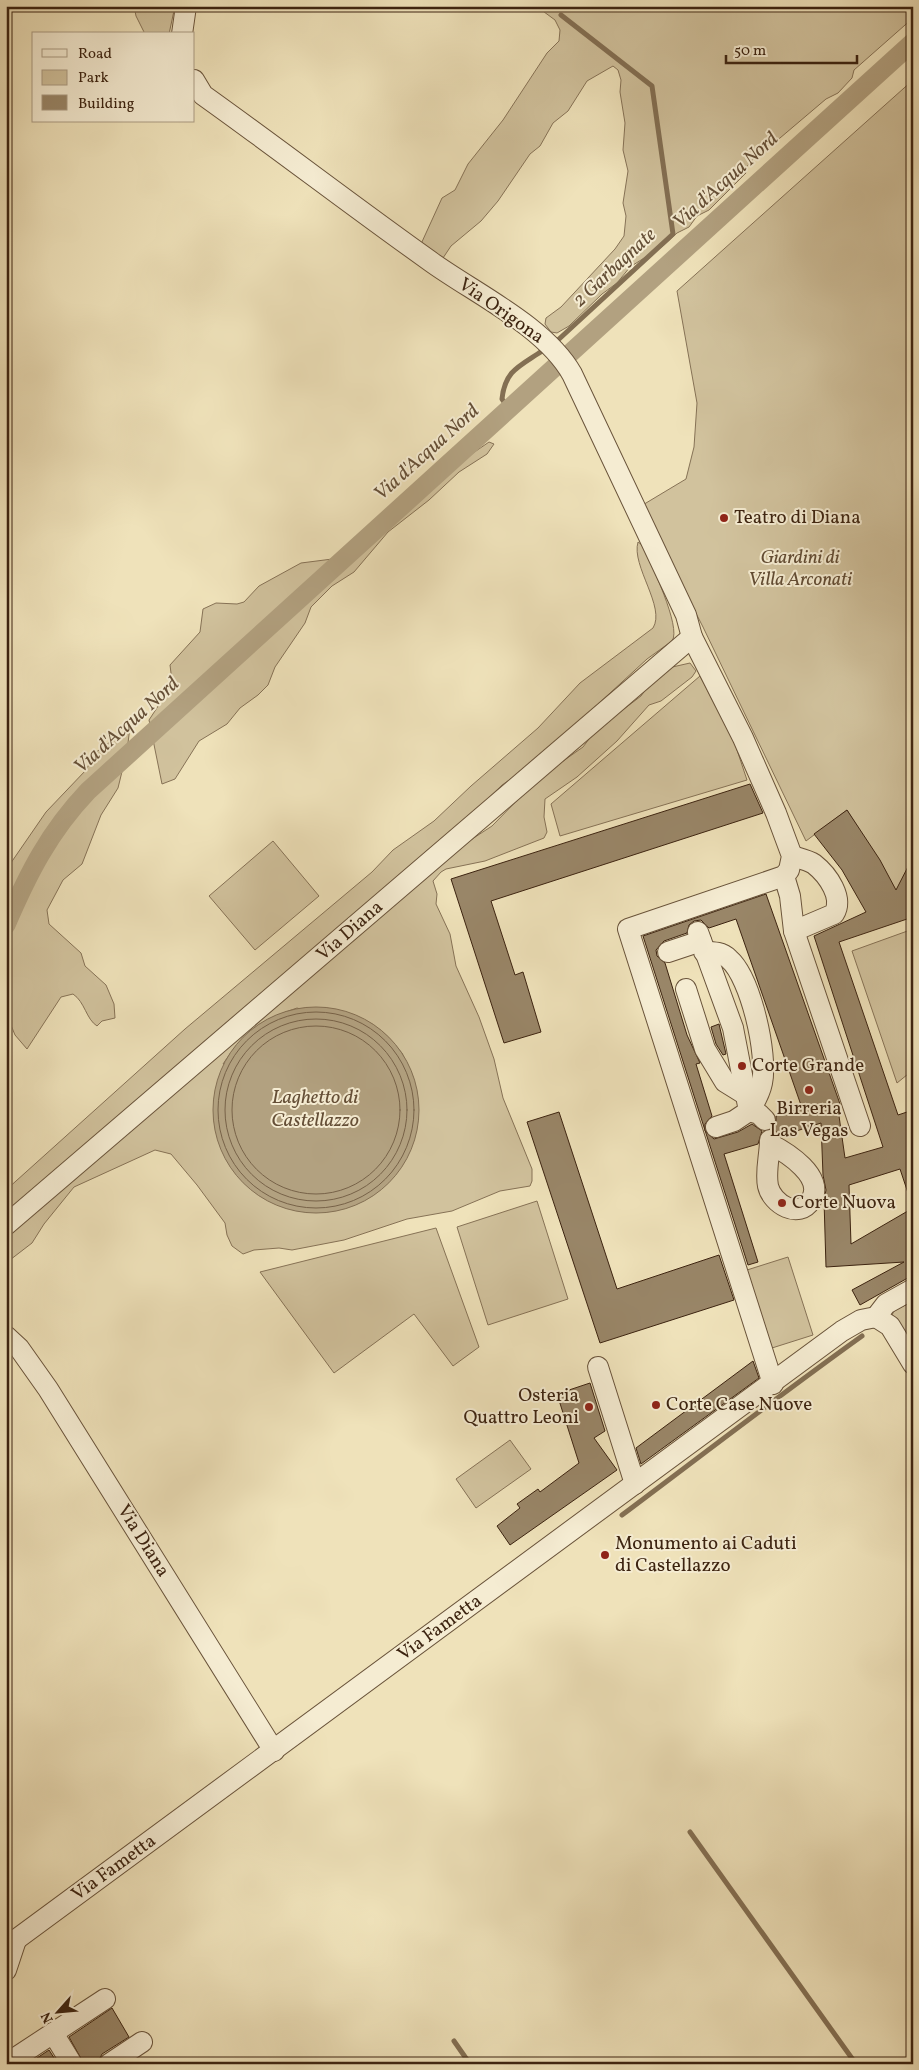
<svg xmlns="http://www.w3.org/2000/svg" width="919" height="2070" font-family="Vollkorn,serif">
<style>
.green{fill:#d1c29d;stroke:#867256;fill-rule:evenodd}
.water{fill:#b2a180;stroke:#836f53}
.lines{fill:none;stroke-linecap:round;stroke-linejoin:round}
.shore{stroke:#776248;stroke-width:1}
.stream{stroke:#836f53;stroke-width:5}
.canal{stroke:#b2a180;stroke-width:19}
.building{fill:#998668;stroke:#3c2310}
.minor-casing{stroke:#69533a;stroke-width:22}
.minor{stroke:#f5ecd2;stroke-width:20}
.poi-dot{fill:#8f2418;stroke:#f5ecd2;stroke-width:2}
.labels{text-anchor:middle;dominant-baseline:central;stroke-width:4;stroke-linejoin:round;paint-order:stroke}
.street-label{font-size:19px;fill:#3c2310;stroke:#f5ecd2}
.poi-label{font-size:19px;fill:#3c2310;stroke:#f5ecd2;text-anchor:start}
.park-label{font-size:19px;font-style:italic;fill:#614b33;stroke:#f5ecd2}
.water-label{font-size:20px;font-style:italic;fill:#654f37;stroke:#f5ecd2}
</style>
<rect width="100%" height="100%" fill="#efe2ba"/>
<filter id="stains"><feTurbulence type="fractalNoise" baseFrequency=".004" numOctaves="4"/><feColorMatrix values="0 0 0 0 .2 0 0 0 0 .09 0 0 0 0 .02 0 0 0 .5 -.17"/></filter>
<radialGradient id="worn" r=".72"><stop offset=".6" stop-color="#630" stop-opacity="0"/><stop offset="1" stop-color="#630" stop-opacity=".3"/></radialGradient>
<g class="green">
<path d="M134,6H175L169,34H145L136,16Z"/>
<path d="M536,6H913V18L854,70L852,78L838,93L826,99L780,138L760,151L744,170L746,173L709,210L697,216L689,227L677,233L663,246L630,267L617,283L602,294L569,326L557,333L551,332L545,324L546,318L561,307L615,249L624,236L626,216L623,203L628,171L623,150L625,123L620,92L621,80L618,70L613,66L587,81L568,111L553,123L540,146L530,154L498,201L481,221L451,246L443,258L421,244L442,198L455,190L468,164L503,120L547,53L559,41L560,30L555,20Z"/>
<path d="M913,80V896L901,901L847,810L806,841L703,627L641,506L686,479L694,447L697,403L677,291Z"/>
<path d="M489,442L494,444L487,454L459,472L429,500L388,532L354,572L332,586L311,607L305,623L275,667L268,685L258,695L240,708L227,724L199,741L175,779L162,784L149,720L170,688L172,681L170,665L200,632L203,609L216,603L237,604L244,602L259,586L301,563L348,557L362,550L460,462Z"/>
<path d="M638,542L642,545C650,561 682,628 672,641L647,659L534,763L502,785L467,819L424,853L386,891L6,1218V1190L185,1029L372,872L393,850L434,821L471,786L538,728L580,683L653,628C666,607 631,566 638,542Z"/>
<path d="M690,663L696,671L692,677L661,701L649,705L617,741L577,777L545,799L544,817L547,832L544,838L485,861L446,869L441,872L433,881L437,894L436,904L450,934L456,966L479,1017L494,1059L503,1098L532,1169V1181L530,1186L500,1191L452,1211L407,1219L344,1240L292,1250L279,1248L254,1250L243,1254L232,1246L227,1235L225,1223L197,1185L171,1154L155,1150L74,1187L44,1224L32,1243L6,1263V1231L132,1125L158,1108L335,949L357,938L386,909L466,843L492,826L539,778L583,747L595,731L641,696L648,686L668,668ZM297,1008L384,1033L402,1053L413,1077L223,1064C244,1032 262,1020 297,1008Z"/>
<path d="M700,676L734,741L747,780L560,836L551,804Z"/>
<path d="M130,727L127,751L118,788L101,815L82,864L63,880L47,910L49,924L81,953L85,966L106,985L114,1004L115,1018L102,1021L97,1026C86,1019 85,1002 73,994L61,997L27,1049L15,1035L6,1013V870L46,812L86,770L95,753Z"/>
<path d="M273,841L319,896L255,950L209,896Z"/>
<path d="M913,929V1070L897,1083L852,951Z"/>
<path d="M537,1201L568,1299L488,1325L457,1227Z"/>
<path d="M436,1228L479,1347L453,1366L414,1314L334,1373L260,1272Z"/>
<path d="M788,1257L813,1335L772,1348L747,1270Z"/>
<path d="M913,1301V1349L892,1315L894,1311Z"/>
<path d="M510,1440L531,1469L476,1508L456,1479Z"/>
</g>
<circle class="water" cx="316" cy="1110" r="103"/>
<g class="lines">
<g class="shore">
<circle cx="316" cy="1110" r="98"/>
<circle cx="316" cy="1110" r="91"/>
<circle cx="316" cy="1110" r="84"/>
</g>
<g class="stream">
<path d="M558,340L673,234L652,86L561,15"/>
<path d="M509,409L502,399C505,370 520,366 542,351"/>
<path d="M622,1515C702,1455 781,1394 862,1336"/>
<path d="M690,1832L856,2064"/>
<path d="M454,2041L470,2064"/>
</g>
<path class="canal" d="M6,925C28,874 49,832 88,791L913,42"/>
</g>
<g class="building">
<path d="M750,784L763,813L491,901L515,975L523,972L541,1032L504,1043L451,879Z"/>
<path d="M847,810L880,860L896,890L913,857V917L839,942L898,1115L913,1110V1198L910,1199L900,1169L849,1185L851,1244L913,1208V1275L860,1305L852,1290L904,1262L826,1267L824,1200L826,1190L823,1175L821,1123L781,1136L773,1129L776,1124V1116L802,1108L736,919L709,928L701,920L694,921L689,925L687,933L664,941L656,950L657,956L665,963L687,1035L700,1063L696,1064L712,1116L705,1124V1131L714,1139L738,1132L752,1124L762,1131L758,1144L724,1154L758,1262L748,1265L643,936L766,894L840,1104L838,1109L845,1158L883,1147L814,936L866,912L842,870L814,834Z"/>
<path d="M719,1024L726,1054L723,1055L716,1044L711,1027Z"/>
<path d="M559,1112L617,1289L719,1255L734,1300L600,1343L527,1122Z"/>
<path d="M753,1361L759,1378L641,1464L636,1448Z"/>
<path d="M590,1383L605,1431L594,1438L617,1470L510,1545L497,1526L520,1508L517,1504L538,1489L540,1492L579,1463L557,1394Z"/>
<path d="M112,2008L129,2037L102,2054L97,2064H84L69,2037Z"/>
<path d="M49,2050L58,2064H28Z"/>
</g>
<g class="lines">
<defs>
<g id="minor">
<path d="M182,34L186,6"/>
<path d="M194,80L203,95C280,150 354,207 430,261C474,293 545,326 572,374L686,615L692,637L743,738L776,813L792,856L789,870L784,876L628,929L773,1384"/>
<path d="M792,856C798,858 808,860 814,864C828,875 844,898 834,914L794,931"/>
<path d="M784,876L790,896L794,931L860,1126"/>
<path d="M698,932L733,1028L749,1111L734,1121L716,1127"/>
<path d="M668,952L701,941"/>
<path d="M704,952C714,952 722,952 729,959C751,978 768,1055 762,1083C760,1093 755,1102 749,1111L759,1114L765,1120"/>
<path d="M686,989L705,1049L725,1082L746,1095"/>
<path d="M770,1140C770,1155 765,1171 768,1186C772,1204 799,1220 811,1200C826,1177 786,1152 770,1144"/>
<path d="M6,1225L692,637"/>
<path d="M876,1317L890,1326L913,1364"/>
<path d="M876,1317L886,1304L913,1289"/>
<path d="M6,1336L19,1348L48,1389L274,1751"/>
<path d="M598,1367L635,1484"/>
<path d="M6,1947L842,1331L861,1320L876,1317"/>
<path d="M6,1970L16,1940"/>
<path d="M53,2033L72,2064"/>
<path d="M6,2064L105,1999"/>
<path d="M109,2064L142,2042"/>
</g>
</defs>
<use href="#minor" class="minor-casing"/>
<use href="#minor" class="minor"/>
</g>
<g class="poi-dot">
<circle cx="724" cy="518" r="5"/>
<circle cx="742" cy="1066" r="5"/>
<circle cx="809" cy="1090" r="5"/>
<circle cx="782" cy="1203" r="5"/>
<circle cx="656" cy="1405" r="5"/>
<circle cx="589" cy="1407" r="5"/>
<circle cx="605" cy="1555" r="5"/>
</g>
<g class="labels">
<g class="street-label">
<text transform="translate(501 311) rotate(35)">Via Origona</text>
<text transform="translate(350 931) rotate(-41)">Via Diana</text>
<text transform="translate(143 1541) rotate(58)">Via Diana</text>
<text transform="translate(440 1628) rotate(-36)">Via Fametta</text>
<text transform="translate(114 1868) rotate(-36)">Via Fametta</text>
</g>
<g class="poi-label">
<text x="734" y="518">Teatro di Diana</text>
<text x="752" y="1066">Corte Grande</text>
<text x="809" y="1109" text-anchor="middle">Birreria<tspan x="809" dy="22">Las Vegas</tspan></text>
<text x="792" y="1203">Corte Nuova</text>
<text x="579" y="1396" text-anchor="end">Osteria<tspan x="579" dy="22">Quattro Leoni</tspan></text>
<text x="666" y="1405">Corte Case Nuove</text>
<text x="615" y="1544">Monumento ai Caduti<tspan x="615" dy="22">di Castellazzo</tspan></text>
</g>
<g class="park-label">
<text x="800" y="558">Giardini di<tspan x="800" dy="22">Villa Arconati</tspan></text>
</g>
<g class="water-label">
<text transform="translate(726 181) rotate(-42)">Via d'Acqua Nord</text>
<text transform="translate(615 268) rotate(-43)">2 Garbagnate</text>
<text transform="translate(427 453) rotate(-42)">Via d'Acqua Nord</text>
<text transform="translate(127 726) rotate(-42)">Via d'Acqua Nord</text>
<text x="315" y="1098">Laghetto di<tspan x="315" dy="23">Castellazzo</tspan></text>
</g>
</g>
<rect width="919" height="2070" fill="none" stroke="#efe2ba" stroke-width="25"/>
<rect x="8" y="8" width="904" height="2055" fill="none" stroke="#3c2310" stroke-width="2.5"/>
<rect x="12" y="12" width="894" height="2045" fill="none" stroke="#3c2310"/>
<rect x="32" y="32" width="162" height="90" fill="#f5ecd2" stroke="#ab9c84"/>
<rect x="42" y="49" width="25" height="8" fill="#f5ecd2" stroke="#ab9c84"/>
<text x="78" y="58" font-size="15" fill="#3c2310">Road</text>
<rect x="42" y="70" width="25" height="15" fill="#d1c29d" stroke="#ab9c84"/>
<text x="78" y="82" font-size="15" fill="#3c2310">Park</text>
<rect x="42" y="95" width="25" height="15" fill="#998668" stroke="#ab9c84"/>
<text x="78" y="108" font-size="15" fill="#3c2310">Building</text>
<g transform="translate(58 2012) rotate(243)" stroke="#f5ecd2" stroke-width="4" paint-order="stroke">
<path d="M0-4L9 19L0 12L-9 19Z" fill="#3c2310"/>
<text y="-8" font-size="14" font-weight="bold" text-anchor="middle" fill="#3c2310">N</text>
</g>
<path d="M726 55v8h131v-8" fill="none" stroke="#3c2310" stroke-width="2.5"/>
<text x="734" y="55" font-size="15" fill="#3c2310" stroke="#f5ecd2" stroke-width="4" paint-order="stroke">50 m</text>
<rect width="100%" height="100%" filter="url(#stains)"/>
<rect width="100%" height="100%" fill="url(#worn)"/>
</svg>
